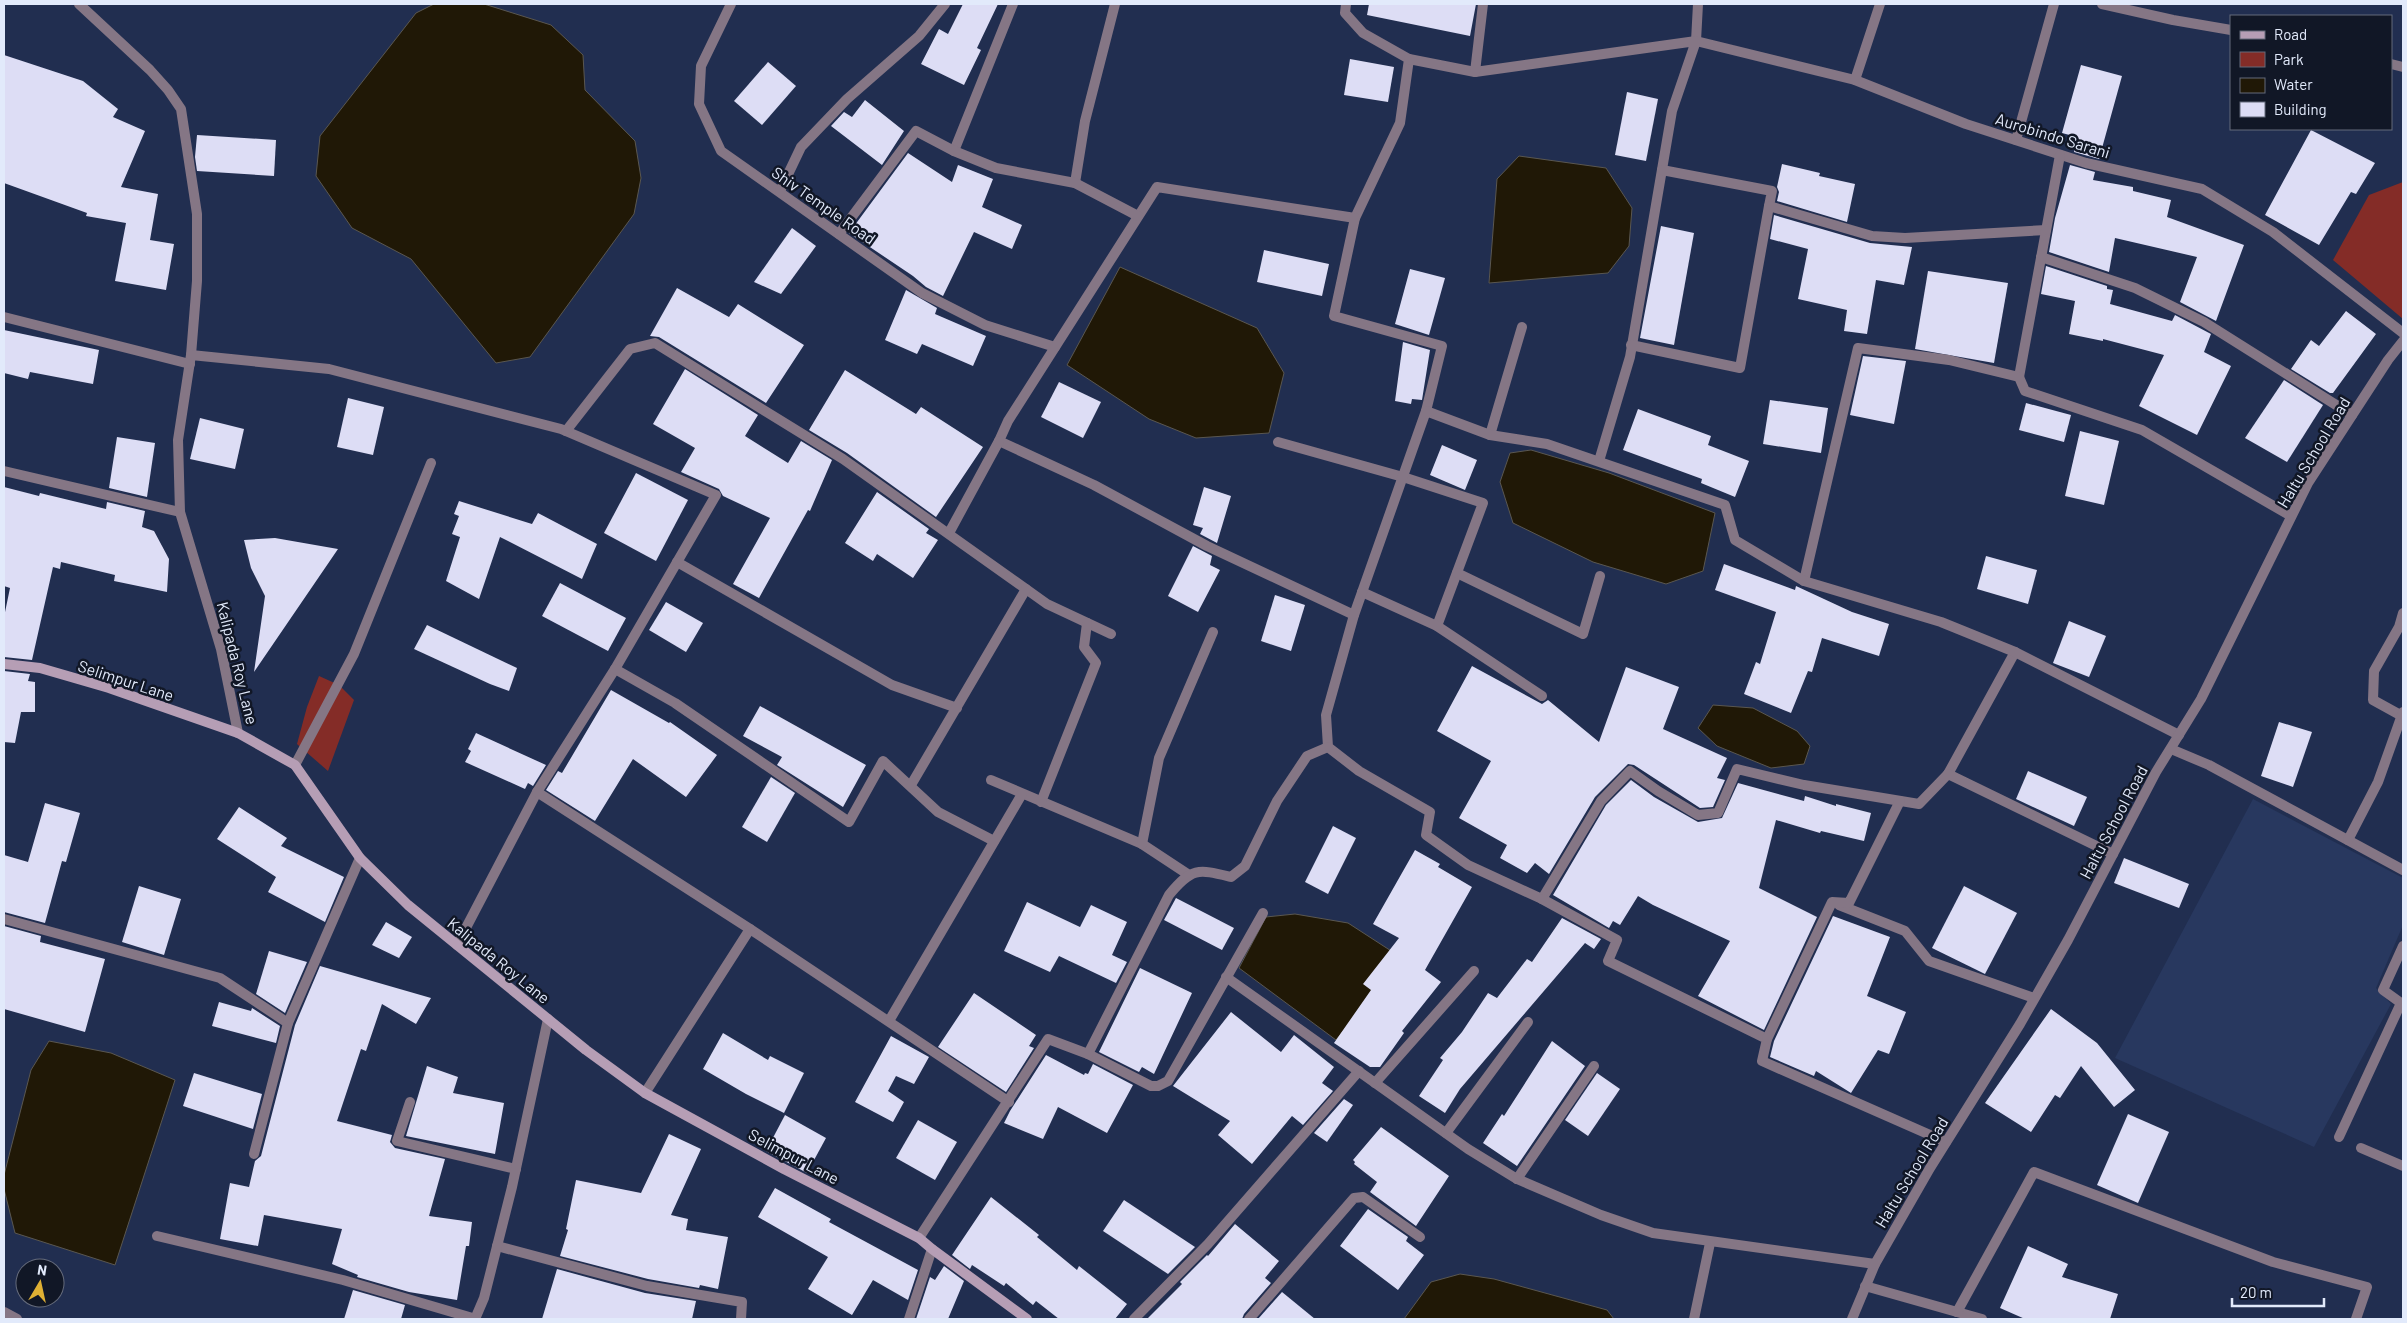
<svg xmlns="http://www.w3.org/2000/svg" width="2407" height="1323" font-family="Barlow,sans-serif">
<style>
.built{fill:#28385f}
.green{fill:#842c27}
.water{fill:#201806;stroke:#5a5750}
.building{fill:#ddddf5}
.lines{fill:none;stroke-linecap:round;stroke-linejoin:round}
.street{stroke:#857685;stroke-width:10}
.secondary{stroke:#b69eb5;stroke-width:10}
.labels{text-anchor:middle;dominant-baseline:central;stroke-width:5;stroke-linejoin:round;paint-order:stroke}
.street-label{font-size:16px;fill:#e2eafb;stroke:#111726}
</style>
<rect width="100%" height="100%" fill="#212e50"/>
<path class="built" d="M2253,799L2403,878V925L2376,988L2391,1004L2314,1147L2115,1058Z"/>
<g class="green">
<path d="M2403,182V319L2333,260L2369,195Z"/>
<path d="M319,676L339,685L354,700L328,771L297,744L307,707Z"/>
</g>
<g class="water">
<path d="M434,4H484L551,25L583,55L585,90L635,141L641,178L634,214L530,357L496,363L411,259L352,228L316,176L320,136L416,13Z"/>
<path d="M1519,156L1606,168L1632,208L1629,246L1608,273L1489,283L1497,179Z"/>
<path d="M1120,267L1257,328L1284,373L1269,433L1196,438L1149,419L1067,365Z"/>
<path d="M1531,450L1609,473L1715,513L1703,571L1666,584L1593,562L1513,523L1500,482L1510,453Z"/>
<path d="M1713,705L1753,708L1797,731L1810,746L1804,764L1771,768L1717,746L1698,728Z"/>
<path d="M1295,914L1348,923L1402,958L1336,1040L1239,968L1266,917Z"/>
<path d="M49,1041L111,1053L175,1080L115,1265L15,1233L4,1189V1175L31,1070Z"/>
<path d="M1460,1274L1494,1279L1607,1310L1614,1319H1404L1431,1282Z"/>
</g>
<g class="building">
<path d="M963,4H998L977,48L981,50L964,85L921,64L939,29L948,34Z"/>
<path d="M1369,4H1476L1470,36L1367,15Z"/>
<path d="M4,55L83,81L118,109L113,117L145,131L121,187L158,194L150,240L174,244L166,290L115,281L126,223L86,216L87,213L4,183Z"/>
<path d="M1350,59L1394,67L1388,102L1344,95Z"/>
<path d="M768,62L796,86L762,125L734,101Z"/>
<path d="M2081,65L2122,76L2099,159L2074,152L2077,137L2062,133Z"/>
<path d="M1627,92L1658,99L1646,161L1615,155Z"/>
<path d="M865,100L904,131L882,165L831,126L844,112L852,117Z"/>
<path d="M2311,130L2375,163L2356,194L2351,192L2319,245L2265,215Z"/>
<path d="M197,135L276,140L274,176L197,171L195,157Z"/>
<path d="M908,153L952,182L958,165L993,179L982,207L1022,225L1012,249L974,232L943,296L926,287L913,276L849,233Z"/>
<path d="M1782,164L1820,173L1819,176L1855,184L1847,222L1777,201L1779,192L1777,187Z"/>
<path d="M2070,165L2095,172L2093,180L2133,187V191L2171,200L2167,217L2244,245L2216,321L2180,302L2197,257L2115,238L2109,272L2049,252L2055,218Z"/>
<path d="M1774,215L1870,243L1912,247L1904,285L1876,280L1867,334L1844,331L1847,310L1798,299L1808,249L1770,239Z"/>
<path d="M1661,226L1694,233L1674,345L1640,338Z"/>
<path d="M792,228L816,246L781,294L754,282Z"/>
<path d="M1264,250L1329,264L1322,296L1257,282Z"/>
<path d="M2046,266L2107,286V289L2113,290L2110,304L2172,321L2175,315L2211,334L2204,352L2231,366L2197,435L2139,406L2164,355L2103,339V341L2069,334L2075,301L2041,294Z"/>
<path d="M1410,269L1445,278L1429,335L1395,324Z"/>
<path d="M1928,271L2008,283L1994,363L1915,349Z"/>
<path d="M677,288L729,317L738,304L804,345L766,403L659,337L650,336Z"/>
<path d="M906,290L937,308L935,314L986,336L973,366L922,344L917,354L885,340Z"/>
<path d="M2346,311L2376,334L2333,393H2330L2291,369L2311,340L2319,346Z"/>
<path d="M4,330L99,350L93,384L30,372L28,379L4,373Z"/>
<path d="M1403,342L1430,350L1422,400L1412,399L1411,404L1395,401Z"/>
<path d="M1863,356L1906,361L1894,424L1850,415Z"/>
<path d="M685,369L758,415L745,436L788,463L801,441L832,460L810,511L808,510L759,598L733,584L770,518L723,496L719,489L681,472L695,448L653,424Z"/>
<path d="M845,370L916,414L921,407L983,447L936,517L847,453L809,430Z"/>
<path d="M2284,380L2323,405L2287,462L2245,438Z"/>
<path d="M1059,382L1101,402L1083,438L1041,417Z"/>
<path d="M348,398L384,407L373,455L337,447Z"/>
<path d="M1770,400L1828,408L1821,453L1763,444Z"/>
<path d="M2026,403L2071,415L2064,442L2019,430Z"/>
<path d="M1638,409L1711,436L1708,445L1749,461L1735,497L1701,483L1702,479L1623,450Z"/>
<path d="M200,418L244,429L235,469L190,459Z"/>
<path d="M2080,431L2119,441L2104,505L2065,496Z"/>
<path d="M117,437L155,443L147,497L109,488Z"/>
<path d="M1442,445L1477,460L1465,490L1430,475Z"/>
<path d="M636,473L688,500L656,561L604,533Z"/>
<path d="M4,487L39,496L40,493L106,509L107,502L145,511L142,527L154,531L169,559L167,592L114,581L115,575L61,562L60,569L53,567L32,660L4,657V617L10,588L4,586Z"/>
<path d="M1204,487L1231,496L1217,543L1200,534L1203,528L1193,525Z"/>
<path d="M877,492L929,529L926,533L938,540L913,578L877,554L873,561L845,543Z"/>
<path d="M459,501L532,524L538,513L597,544L582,579L500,537L479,599L446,581L460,537L452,534L459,516L454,514Z"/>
<path d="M275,538L338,549L254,672L265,596L251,568L244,540Z"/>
<path d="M1193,546L1212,556L1210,565L1220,570L1198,612L1168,596Z"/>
<path d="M1986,556L2037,570L2028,604L1977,589Z"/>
<path d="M1724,564L1795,590L1796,586L1852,612L1889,624L1879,656L1822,638L1812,672L1808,671L1791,713L1744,694L1756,662L1760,664L1776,612L1715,590Z"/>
<path d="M560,583L626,618L608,651L542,616Z"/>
<path d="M1275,595L1305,605L1291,651L1261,641Z"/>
<path d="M666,602L703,623L686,652L649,630Z"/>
<path d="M2069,621L2106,636L2089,677L2053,663Z"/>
<path d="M427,625L517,668L509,691L490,684L414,649Z"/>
<path d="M1472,666L1542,704L1548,700L1599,742L1626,667L1679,687L1663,729L1727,758L1717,778L1725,780L1713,807L1700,808L1634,765L1628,764L1595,797L1549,874L1535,863L1527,873L1500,858L1507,845L1459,818L1491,761L1437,731Z"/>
<path d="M4,671L30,674L28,681L35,682V712H21L15,743L4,742Z"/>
<path d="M611,690L669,723L670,722L717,755L686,797L633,759L595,821L546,790L558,771L562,773Z"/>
<path d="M760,706L866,765L843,807L777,765L782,757L743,736Z"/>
<path d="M2279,722L2312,732L2293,787L2261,776Z"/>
<path d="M476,733L546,765L533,786L528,783L525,789L465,762L471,751L468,749Z"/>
<path d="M2028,771L2087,797L2074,826L2016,799Z"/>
<path d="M771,777L795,793L767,842L742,827Z"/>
<path d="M1631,780L1654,797L1698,822L1722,818L1738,783L1804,801L1805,796L1836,806V804L1871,813L1864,841L1821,831L1820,833L1776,820L1759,888L1817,917L1764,1030L1698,996L1730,941L1653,905L1638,896L1620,925L1613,921L1609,928L1553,895L1606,805Z"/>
<path d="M45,803L80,813L66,862L62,861L45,923L4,912V855L28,862Z"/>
<path d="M239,807L287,838L281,846L344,877L325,922L268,892L276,877L217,839Z"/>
<path d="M1333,826L1356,838L1328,894L1305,882Z"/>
<path d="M1415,850L1440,864L1438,867L1472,887L1425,970L1441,982L1402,1031L1404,1033L1380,1067H1370L1334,1043L1371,990L1363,984L1399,938L1373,924Z"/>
<path d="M2124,858L2189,884L2179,908L2114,883Z"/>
<path d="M139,886L181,899L164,955L122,942Z"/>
<path d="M1964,886L2017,913L1985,974L1932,948Z"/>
<path d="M1176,898L1234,928L1222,950L1164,920Z"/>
<path d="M1027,902L1080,927L1091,905L1127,922L1112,955L1127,962L1116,983L1059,956L1050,972L1004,951Z"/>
<path d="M1833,916L1890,937L1867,996L1906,1012L1889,1054L1878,1050L1851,1093L1816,1071L1814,1076L1770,1057L1774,1041Z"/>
<path d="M1562,918L1601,939L1594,949L1585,943L1460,1089L1445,1113L1419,1096L1443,1060L1440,1058L1462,1032L1488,993L1497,998L1527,959L1532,962Z"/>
<path d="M386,922L412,937L399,958L372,945Z"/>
<path d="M4,926L41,936L40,942L105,959L85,1032L4,1009Z"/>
<path d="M269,951L307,962L285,1013L256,994Z"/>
<path d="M320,966L431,998L416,1024L382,1004L366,1051L361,1049L337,1121L392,1135L390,1142L395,1148L445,1159L429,1216L472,1222L469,1246H466L457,1300L409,1292L357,1277L358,1275L332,1264L342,1229L264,1215L258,1246L220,1239L230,1183L249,1187L255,1161L261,1156L295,1025Z"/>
<path d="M1140,968L1192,993L1154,1074L1142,1067L1139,1072L1099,1052Z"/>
<path d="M974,993L1036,1035L1029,1046L1034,1048L1006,1092L938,1047Z"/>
<path d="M219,1002L251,1011L252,1008L280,1026L276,1043L212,1026Z"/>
<path d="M2051,1009L2097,1043L2135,1090L2114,1107L2081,1066L2060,1098L2055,1095L2031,1132L1985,1103Z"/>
<path d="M1231,1012L1281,1052L1294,1035L1334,1067L1322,1083L1333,1091L1303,1125L1292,1116L1252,1164L1218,1135L1230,1121L1173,1086Z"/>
<path d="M723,1033L768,1060L770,1056L804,1073L784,1113L746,1094L703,1069Z"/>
<path d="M891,1036L929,1057L914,1084L896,1076L888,1091L904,1102L893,1122L855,1102Z"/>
<path d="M1552,1041L1585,1066L1517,1166L1483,1143L1502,1114L1504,1116Z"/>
<path d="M1046,1055L1084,1075L1085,1073L1088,1074L1093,1064L1133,1085L1107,1133L1058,1107L1043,1139L1004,1123L1010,1111Z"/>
<path d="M427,1066L458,1077L453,1093L504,1103L495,1154L406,1136Z"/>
<path d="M194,1073L262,1094L253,1129L183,1106Z"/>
<path d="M1597,1073L1620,1089L1588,1136L1565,1120Z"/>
<path d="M1344,1099L1353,1105L1327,1142L1314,1133Z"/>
<path d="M2128,1114L2169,1132L2138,1203L2097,1185Z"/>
<path d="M785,1115L826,1138L807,1173L766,1151Z"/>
<path d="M918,1120L957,1142L935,1180L896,1158Z"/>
<path d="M1381,1127L1449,1176L1416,1226L1370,1192L1377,1182L1354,1164L1355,1162L1353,1160Z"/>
<path d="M669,1134L701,1149L671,1215L688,1219L686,1230L728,1237L718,1289L700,1285L699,1288L648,1279L560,1256L568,1230L566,1229L576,1180L641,1193Z"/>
<path d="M775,1188L831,1219L829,1222L918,1270L908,1300L873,1280L852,1315L808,1289L828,1257L758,1217Z"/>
<path d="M991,1197L1039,1235L1037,1237L1077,1270L1079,1266L1127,1304L1115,1319H1059L1036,1301L1033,1305L1006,1283L1004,1286L972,1265L970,1269L952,1255Z"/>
<path d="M1124,1200L1195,1247L1168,1274L1103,1231Z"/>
<path d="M1368,1209L1408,1237L1406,1241L1424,1255L1398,1290L1340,1246Z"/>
<path d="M1235,1224L1279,1261L1265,1278L1271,1283L1244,1314L1242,1319H1147L1182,1284L1180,1282L1207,1255L1208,1256Z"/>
<path d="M2028,1246L2068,1264L2062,1277L2118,1294L2110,1319H2025L2000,1308Z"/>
<path d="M944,1266L964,1281L948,1319H916L930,1277L935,1280Z"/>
<path d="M557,1269L645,1293L696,1301L692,1319H542Z"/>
<path d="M353,1290L405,1305L401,1319H344Z"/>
<path d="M1282,1292L1315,1319H1258Z"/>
</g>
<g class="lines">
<g class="street">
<path d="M79,4L150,70L168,90L181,109L197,214V281L191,355L178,440L180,512L221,649L238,733"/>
<path d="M731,4L701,66L699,104L721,151L922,293L985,325L1055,347"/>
<path d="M1346,4L1345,13L1363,33L1409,59L1400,123L1355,218L1157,187L1008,421L999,441L1094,485L1207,546L1354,615"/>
<path d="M1698,4L1696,41L1855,80L1966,124L2086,163L2202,189L2273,232L2403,333"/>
<path d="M2102,4L2173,20L2231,30"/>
<path d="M1409,59L1475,72L1696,41L1672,111L1630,357L1599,461"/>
<path d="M2391,64L2403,67"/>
<path d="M1475,72L1483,4"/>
<path d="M1855,80L1880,4"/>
<path d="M2016,140L2054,4"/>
<path d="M954,151L1013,4"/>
<path d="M1662,170L1772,191L1769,206"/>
<path d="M1075,183L1085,121L1115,4"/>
<path d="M780,191L801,147L847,99L919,36L945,4"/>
<path d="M1355,218L1334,316L1442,346L1426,411"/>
<path d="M839,234L916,131L954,151L996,168L1075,183L1138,216"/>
<path d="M2041,257L2135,288L2204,322L2352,415"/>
<path d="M4,317L190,364"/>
<path d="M1631,345L1740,368L1769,206L1872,236L1905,238L2046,230"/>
<path d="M191,355L329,369L561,429L716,495L615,669L537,792L457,945"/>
<path d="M2019,377L2060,155"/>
<path d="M566,431L630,349L655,343L843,459L1047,604L1111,634"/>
<path d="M1490,435L1522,327"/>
<path d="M1278,442L1403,477L1483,503L1437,626"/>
<path d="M4,471L180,512"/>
<path d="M949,533L999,441"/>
<path d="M677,562L892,685L957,708"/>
<path d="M1457,573L1583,634L1600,576"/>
<path d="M1804,581L1858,348L1949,360L2019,377L2025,391L2142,430L2291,516"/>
<path d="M1362,592L1437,626L1542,696"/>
<path d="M615,669L675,703L849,822L883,761L938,812L994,841"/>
<path d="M2402,716L2373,700L2374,671L2399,627L2403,613"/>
<path d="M2171,749L2209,765L2403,870"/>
<path d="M295,765L354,654L431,463"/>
<path d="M1948,774L2015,652"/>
<path d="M991,780L1142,844L1189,875"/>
<path d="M911,785L1026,589"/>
<path d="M537,792L750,929L1009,1102"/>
<path d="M1041,802L1096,663L1084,647L1087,623"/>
<path d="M2348,840L2378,782L2403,712"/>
<path d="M1142,844L1159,758L1213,632"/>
<path d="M2113,854L1948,774L1919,804L1804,785L1737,769L1718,813L1698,815L1658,791L1630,771L1601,801L1542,899L1468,865L1426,835L1430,812L1359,771L1328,747L1326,715L1354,615L1426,411L1490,435L1547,444L1725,505L1735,540L1804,581L1941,622L2015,652L2179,735"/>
<path d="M1542,899L1617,940L1608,961L1767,1039L1762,1061L1946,1142"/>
<path d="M1839,905L1905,931L1929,961L2034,998"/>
<path d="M4,919L220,978L288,1023"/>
<path d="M1226,977L1468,1149L1517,1179L1601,1215L1653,1233L1875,1264"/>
<path d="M889,1021L1022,794"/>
<path d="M1767,1039L1832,902L1849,903L1900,801"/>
<path d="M1088,1054L1151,1086H1158L1168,1081L1263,913"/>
<path d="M1375,1083L1474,971"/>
<path d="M645,1093L750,929"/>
<path d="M410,1102L397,1141L516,1169"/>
<path d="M1446,1133L1528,1022"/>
<path d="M2339,1137L2401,1003L2383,990L2403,946"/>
<path d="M2361,1148L2403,1166"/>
<path d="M254,1154L288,1023L360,858"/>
<path d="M1517,1179L1594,1066"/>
<path d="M157,1236L343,1280L476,1319"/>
<path d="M919,1238L1048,1039L1088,1054L1169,895C1192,867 1198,869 1231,877L1245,866L1277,801L1307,756L1328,747"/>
<path d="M497,1246L647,1286L742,1302L741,1319"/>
<path d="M1865,1286L1982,1319"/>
<path d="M4,1312L17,1319"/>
<path d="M1957,1312L2034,1172L2273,1262L2367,1287L2356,1319"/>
<path d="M475,1319L484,1298L512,1187L548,1019"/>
<path d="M909,1319L932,1249"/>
<path d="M1134,1319L1208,1244L1359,1071"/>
<path d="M1249,1319L1354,1198L1363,1197L1420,1237"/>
<path d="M1694,1319L1710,1243"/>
<path d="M1852,1319L1875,1264L1930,1168L2020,1024L2068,940L2156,772L2201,699L2308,483L2388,360L2403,341"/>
</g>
<path class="secondary" d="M4,664L40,668L109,688L238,733L295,765L360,858L408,905L586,1050L645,1093L784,1169L919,1238L932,1249L1027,1319"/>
</g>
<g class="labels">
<g class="street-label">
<text transform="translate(2053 135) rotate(17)">Aurobindo Sarani</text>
<text transform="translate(824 205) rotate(35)">Shiv Temple Road</text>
<text transform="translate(2313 452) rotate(-59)">Haltu School Road</text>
<text transform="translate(238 663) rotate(76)">Kalipada Roy Lane</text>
<text transform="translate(126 680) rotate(18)">Selimpur Lane</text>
<text transform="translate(2113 822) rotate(-62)">Haltu School Road</text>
<text transform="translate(499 960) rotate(39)">Kalipada Roy Lane</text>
<text transform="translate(794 1156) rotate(28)">Selimpur Lane</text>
<text transform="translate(1911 1172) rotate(-59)">Haltu School Road</text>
</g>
</g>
<rect width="2407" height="1323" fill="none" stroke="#e2eafb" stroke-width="10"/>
<rect x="2230" y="15" width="162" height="115" fill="#111726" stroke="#656b7b"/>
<rect x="2240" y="31" width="25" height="8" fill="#b69eb5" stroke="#656b7b"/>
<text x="2274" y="40" font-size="15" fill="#e2eafb">Road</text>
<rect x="2240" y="52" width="25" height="15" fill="#842c27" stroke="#656b7b"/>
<text x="2274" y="65" font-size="15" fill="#e2eafb">Park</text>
<rect x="2240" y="78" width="25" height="15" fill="#201806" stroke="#656b7b"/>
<text x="2274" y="90" font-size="15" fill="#e2eafb">Water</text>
<rect x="2240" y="102" width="25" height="15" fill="#ddddf5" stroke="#656b7b"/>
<text x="2274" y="115" font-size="15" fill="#e2eafb">Building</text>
<g transform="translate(40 1283) rotate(9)"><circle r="24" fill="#111726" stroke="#656b7b"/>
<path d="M0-4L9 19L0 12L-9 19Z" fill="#dfb034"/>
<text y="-8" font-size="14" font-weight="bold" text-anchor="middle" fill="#e2eafb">N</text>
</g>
<path d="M2232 1298v8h92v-8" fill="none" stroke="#e2eafb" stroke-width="2.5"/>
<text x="2240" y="1298" font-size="15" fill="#e2eafb" stroke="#111726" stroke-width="4" paint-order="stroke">20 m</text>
</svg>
